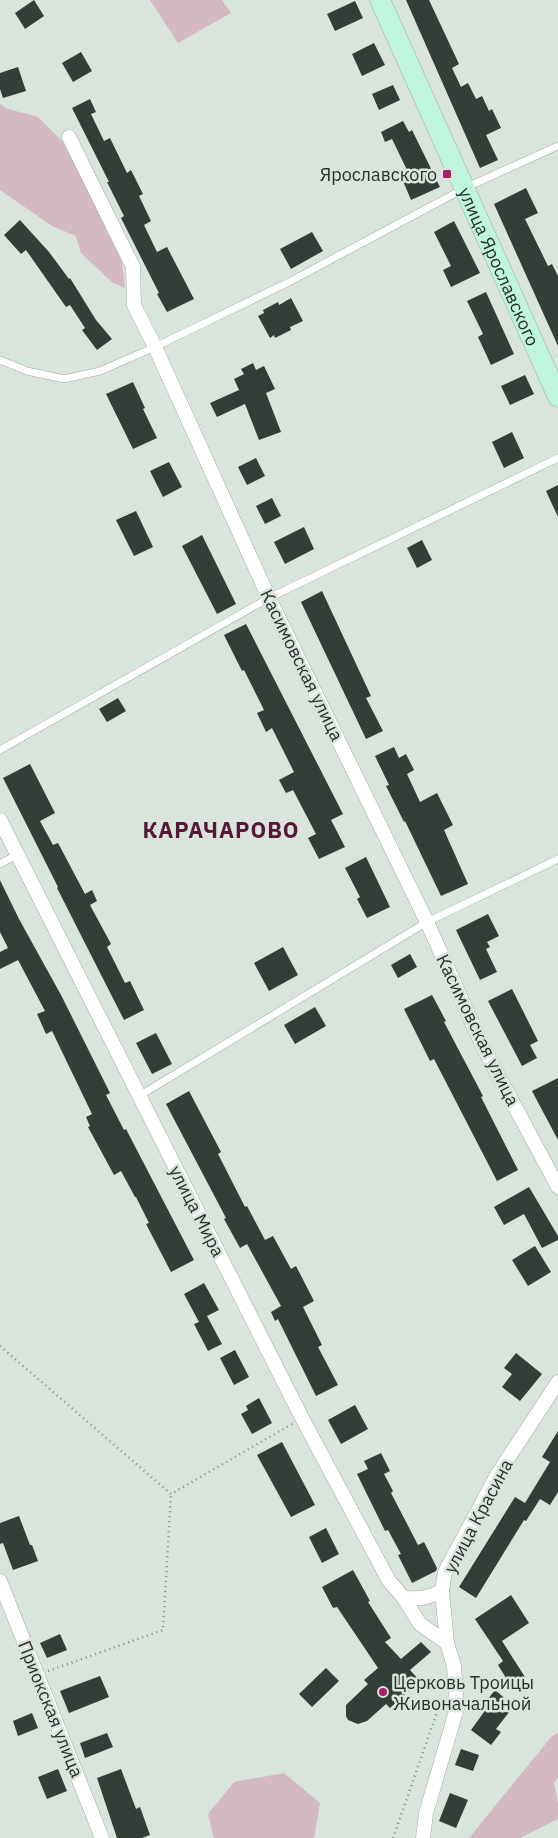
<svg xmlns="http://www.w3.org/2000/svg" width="558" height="1838" font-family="'IBM Plex Sans',sans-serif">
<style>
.green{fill:#d4b8c2}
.building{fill:#343d38}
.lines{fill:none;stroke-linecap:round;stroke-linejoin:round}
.lane-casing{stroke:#a0aaa4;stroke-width:8}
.street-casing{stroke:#a0aaa4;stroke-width:15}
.secondary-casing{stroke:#a0aaa4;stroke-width:21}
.path{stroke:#828a85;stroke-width:2.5;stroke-dasharray:1 4;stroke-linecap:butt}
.lane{stroke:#fff;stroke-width:7}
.street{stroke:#fff;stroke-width:14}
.secondary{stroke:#bff4de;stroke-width:20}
.poi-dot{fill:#a82068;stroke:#d9e4dd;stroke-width:2}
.labels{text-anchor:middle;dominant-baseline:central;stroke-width:5;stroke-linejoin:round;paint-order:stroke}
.poi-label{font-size:18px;fill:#2a2e2c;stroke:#d9e4dd;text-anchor:end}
.street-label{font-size:18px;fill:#2a2e2c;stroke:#d9e4dd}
.district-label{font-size:22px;font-weight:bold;letter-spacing:1px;fill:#571737;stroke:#d9e4dd}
</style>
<rect width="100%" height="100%" fill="#d9e4dd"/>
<g class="green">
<path d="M150,0H222L231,13L178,43Z"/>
<path d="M0,104L8,109L38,117L63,142L102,217L107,233L121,254L125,288L113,283L81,253L76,236L52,226L0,190Z"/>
<path d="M558,1733V1777L554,1783L558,1803V1819L520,1838H469L552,1736Z"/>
<path d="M284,1773L320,1803L314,1838H214L208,1814L234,1782Z"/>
</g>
<g class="building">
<path d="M34,0L44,16L25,29L15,13Z"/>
<path d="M406,0H429L459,64L452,68L461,87L468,83L476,99L482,96L489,111L492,109L501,128L486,135L498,160L480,168Z"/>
<path d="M355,1L363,18L335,31L327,14Z"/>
<path d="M374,43L385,65L362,76L352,54Z"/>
<path d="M81,52L92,71L73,82L62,63Z"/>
<path d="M18,67L26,91L3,98L0,89V73Z"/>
<path d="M393,85L400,100L379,110L372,94Z"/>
<path d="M90,99L96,112L91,114L104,141L110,138L127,173L131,170L143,194L139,196L151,221L144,225L157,252L167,247L194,299L167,312L157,294L159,293L121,218L124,216L107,182H109L72,108Z"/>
<path d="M403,121L409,132L412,130L440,187L411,200L400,174L407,170L392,139L385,142L381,132Z"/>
<path d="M526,188L538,213L525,219L548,266L552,264L558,276V346L494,204Z"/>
<path d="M20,220L49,252L69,279L70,278L96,320L112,339L97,350L82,330L85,328L70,305L66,307L26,250L21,254L4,235Z"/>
<path d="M454,221L480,273L451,287L443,270L451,266L434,232Z"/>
<path d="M312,232L323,251L291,269L280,249Z"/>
<path d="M486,292L514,354L491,365L478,337L483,334L467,301Z"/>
<path d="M291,298L303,321L290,327L291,330L275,338L274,335L270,338L258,316L264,313L263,310L278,302L279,305Z"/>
<path d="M253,363L256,370L264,366L275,389L266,393L281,432L259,440L245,404L217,417L210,403L239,390L234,379L244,374L241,369Z"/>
<path d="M525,375L534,394L510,405L501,386Z"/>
<path d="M133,382L145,408L143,409L157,438L133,449L106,394Z"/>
<path d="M512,432L524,458L504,468L492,442Z"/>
<path d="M256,458L265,476L247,485L238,467Z"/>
<path d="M169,462L182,487L163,497L150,471Z"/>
<path d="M558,485V517L546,491Z"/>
<path d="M272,498L281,516L265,524L256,506Z"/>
<path d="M136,511L153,547L134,556L116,520Z"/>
<path d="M304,527L314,549L285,564L274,542Z"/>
<path d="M202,535L236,604L217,614L182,546Z"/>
<path d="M422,540L432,560L417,568L407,548Z"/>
<path d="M322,591L371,696L366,698L383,731L366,739L301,602Z"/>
<path d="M246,624L343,814L331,820L345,847L319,859L308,838L316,834L293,790L286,793L279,780L294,772L272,728L266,732L257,713L264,710L244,670L242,671L224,635Z"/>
<path d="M118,698L126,711L107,722L99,709Z"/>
<path d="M394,747L399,758L406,754L414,770L407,774L420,802L437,793L453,825L444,830L468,884L441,896L405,821L404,822L386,786L389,785L375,756Z"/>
<path d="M30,764L55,813L40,821L53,845L58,843L85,894L92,890L97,901L90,905L111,944L107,947L125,983L130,981L144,1010L124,1020L57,888L58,887L3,778Z"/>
<path d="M366,857L390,907L367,918L357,899L360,897L345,868Z"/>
<path d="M0,880L19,919L61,995L110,1093L106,1095L124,1130L126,1129L194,1260L171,1272L146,1224L149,1223L136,1197H135L121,1171L114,1175L88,1127L90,1126L86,1117L92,1114L52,1031L46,1034L37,1014L45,1011L18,960L0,969V952L8,948L0,932Z"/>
<path d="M488,914L499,936L487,942L490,947L486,949L497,972L480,980L456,930Z"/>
<path d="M283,947L298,975L269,991L254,963Z"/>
<path d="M410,954L417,967L398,978L391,965Z"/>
<path d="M512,989L538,1041L530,1045L537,1058L522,1066L488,1001Z"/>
<path d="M432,995L446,1021L444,1022L483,1096L481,1097L518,1170L497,1181L434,1059L430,1061L404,1009Z"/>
<path d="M315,1007L326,1026L295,1044L284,1025Z"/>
<path d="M156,1033L172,1064L152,1074L136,1043Z"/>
<path d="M558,1078V1140L532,1091Z"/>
<path d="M189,1091L221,1152L218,1154L245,1207L247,1206L265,1240L273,1236L291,1269L296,1266L314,1301L303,1307L322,1345L318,1347L338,1385L316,1396L278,1319L275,1321L271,1312L281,1306L247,1244L240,1248L224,1219L226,1218L166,1104Z"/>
<path d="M529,1187L558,1236V1240L542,1248L524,1214L504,1225L494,1207Z"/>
<path d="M535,1246L551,1272L528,1286L512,1260Z"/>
<path d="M204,1283L219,1310L207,1316L222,1344L208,1351L194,1324L199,1322L184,1294Z"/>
<path d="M235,1350L249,1377L234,1385L220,1358Z"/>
<path d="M516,1353L542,1374L520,1401L502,1387L512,1374L504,1368Z"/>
<path d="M259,1398L272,1423L252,1434L241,1414L248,1410L246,1406Z"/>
<path d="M355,1405L368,1429L341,1444L328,1420Z"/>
<path d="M558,1431V1492L550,1505L540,1499L526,1521L524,1520L476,1598L459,1587L515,1497L525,1503L550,1462L542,1457Z"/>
<path d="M282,1442L315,1505L291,1517L257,1455Z"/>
<path d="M381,1453L390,1471L384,1474L393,1491L391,1493L418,1545L424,1542L437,1568L436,1571L412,1583L398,1555L401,1554L388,1530L385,1531L357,1474L368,1469L364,1461Z"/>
<path d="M19,1516L30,1545H32L38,1561L13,1570L3,1543L0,1544V1523Z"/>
<path d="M326,1528L339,1554L322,1563L309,1537Z"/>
<path d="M353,1570L370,1601L368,1602L391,1638L385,1642L401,1659L421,1642L431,1652L410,1670L420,1681L390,1708L386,1704L367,1721L358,1724L348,1720L346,1716V1705L368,1684L364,1680L378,1668L337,1607L333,1608L322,1587Z"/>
<path d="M511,1595L529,1623L502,1641L525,1677L511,1686L498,1665L503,1661L475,1619Z"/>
<path d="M60,1634L67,1650L47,1658L40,1643Z"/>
<path d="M326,1668L339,1681L312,1707L299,1694Z"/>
<path d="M100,1676L109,1697L69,1713L60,1691Z"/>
<path d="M495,1690L514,1706L496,1729L501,1732L491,1745L471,1730L484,1712L480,1709Z"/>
<path d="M32,1713L38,1728L18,1736L13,1721Z"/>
<path d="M107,1733L113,1747L85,1758L80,1743Z"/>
<path d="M461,1749L479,1755L473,1771L455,1765Z"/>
<path d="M58,1769L67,1791L47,1799L38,1777Z"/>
<path d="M121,1769L136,1809L140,1807L150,1835L142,1838H117L97,1778Z"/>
<path d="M450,1793L468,1800L456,1828L439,1821Z"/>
</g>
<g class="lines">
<defs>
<g id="lane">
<path d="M0,360L27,371L64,379L100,371L155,347L289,282L465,188L558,146"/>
<path d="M0,750L269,598L558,458"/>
<path d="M0,864L16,855"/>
<path d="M139,1096L427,922L558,859"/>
</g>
<g id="street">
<path d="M69,137L133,267L134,305L155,347L269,598L427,922L482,1045L558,1187"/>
<path d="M0,820L302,1418L389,1581L403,1597L420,1624L447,1643"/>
<path d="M0,1581L102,1838"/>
<path d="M403,1597C418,1600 428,1598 442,1591"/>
<path d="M423,1838L426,1813L457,1708L454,1666L447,1643L442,1591L445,1572L497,1475L558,1382"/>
</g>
<g id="secondary">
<path id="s1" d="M380,0L558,397"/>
</g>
</defs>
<use href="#lane" class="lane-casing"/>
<use href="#street" class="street-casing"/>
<use href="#secondary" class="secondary-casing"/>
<g class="path">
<path d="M0,1346L171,1494L292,1424"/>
<path d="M48,1671L163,1630L171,1494"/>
<path d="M393,1838L442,1698"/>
</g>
<use href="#lane" class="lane"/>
<use href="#street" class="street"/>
<use href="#secondary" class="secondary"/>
</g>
<g class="poi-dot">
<rect x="442" y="169" width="10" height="10" rx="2.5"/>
<circle cx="383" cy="1692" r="5"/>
</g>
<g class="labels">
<g class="poi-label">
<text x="437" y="174">Ярославского</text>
<text x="393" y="1682" text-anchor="start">Церковь Троицы<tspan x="393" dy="21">Живоначальной</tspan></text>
</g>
<g class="street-label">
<text stroke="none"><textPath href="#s1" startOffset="292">улица Ярославского</textPath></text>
<text transform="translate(302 665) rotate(64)">Касимовская улица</text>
<text transform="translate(478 1030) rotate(64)">Касимовская улица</text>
<text transform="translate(197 1211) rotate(63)">улица Мира</text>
<text transform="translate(478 1516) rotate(-62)">улица Красина</text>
<text transform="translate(51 1709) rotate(68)">Приокская улица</text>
</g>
<g class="district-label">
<text x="221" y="829">КАРАЧАРОВО</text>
</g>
</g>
</svg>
